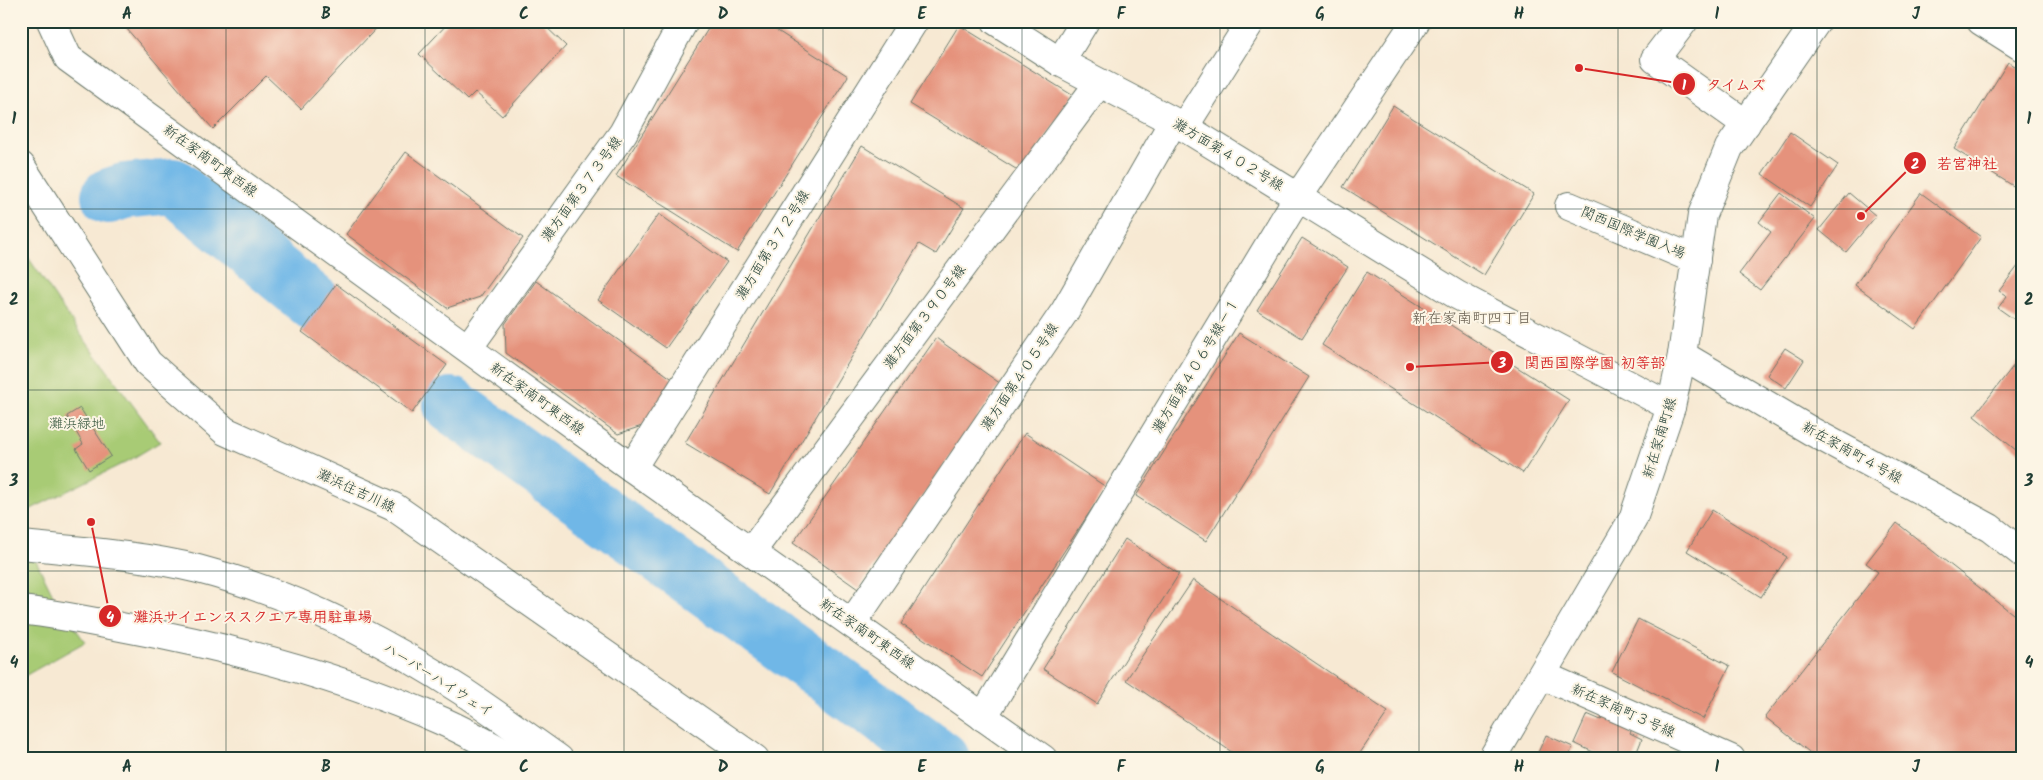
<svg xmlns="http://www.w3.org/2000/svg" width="2043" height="780" font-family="Kalam,'Klee One',sans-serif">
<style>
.park{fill:#a8cb75;stroke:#648454}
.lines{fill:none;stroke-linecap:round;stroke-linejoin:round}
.river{stroke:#6fb7e7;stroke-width:56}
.building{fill:#e5927b}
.minor-casing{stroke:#6b796c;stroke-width:30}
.minor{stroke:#fff;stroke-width:28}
.grid{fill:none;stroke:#1f3d34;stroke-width:1;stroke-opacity:0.55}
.labels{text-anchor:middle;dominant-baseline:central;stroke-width:4;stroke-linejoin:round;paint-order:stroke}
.street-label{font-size:14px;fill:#1f3d34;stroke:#fcf5e5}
.park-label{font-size:14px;fill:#3a5941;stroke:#fcf5e5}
.neighbourhood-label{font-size:15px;fill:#645b4d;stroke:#fcf5e5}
.leader{fill:none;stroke:#d62828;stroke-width:2}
.callout-dot{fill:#d62828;stroke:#fcf5e5;stroke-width:2}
.mark-label{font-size:15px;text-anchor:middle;font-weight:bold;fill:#fff}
.callout-label{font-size:15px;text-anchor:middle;font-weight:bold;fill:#d62828;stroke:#fcf5e5;stroke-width:4;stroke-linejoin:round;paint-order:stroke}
.neatline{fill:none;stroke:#1f3d34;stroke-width:2}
.grid-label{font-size:16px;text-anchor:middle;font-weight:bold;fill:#1f3d34}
</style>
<rect width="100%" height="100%" fill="#fcf5e5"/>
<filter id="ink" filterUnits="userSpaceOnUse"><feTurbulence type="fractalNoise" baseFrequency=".02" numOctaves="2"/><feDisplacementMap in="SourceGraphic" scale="10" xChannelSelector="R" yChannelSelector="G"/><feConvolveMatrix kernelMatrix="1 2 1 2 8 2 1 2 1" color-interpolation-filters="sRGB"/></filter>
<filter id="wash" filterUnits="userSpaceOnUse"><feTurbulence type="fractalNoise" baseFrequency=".0096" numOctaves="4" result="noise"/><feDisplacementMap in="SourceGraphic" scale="20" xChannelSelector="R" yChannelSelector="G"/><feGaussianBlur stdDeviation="1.12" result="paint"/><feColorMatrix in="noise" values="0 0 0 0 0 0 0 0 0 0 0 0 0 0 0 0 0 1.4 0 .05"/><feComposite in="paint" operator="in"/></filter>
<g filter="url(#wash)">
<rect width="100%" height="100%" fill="#f7e9d3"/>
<g class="park">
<path d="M21,247L79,332L160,442L130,460L21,514Z"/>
<path d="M21,530L56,601L85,642L21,678Z"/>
</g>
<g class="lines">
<g class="river">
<path d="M109,196L124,191L173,186L319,307"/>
<path d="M451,405L942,759"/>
</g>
</g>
<g id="blocks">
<g class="building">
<path d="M120,21H383L301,109L266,76L213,129Z"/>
<path d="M450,21H540L566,46L502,116L475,92L467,100L419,54Z"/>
<path d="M713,21H762L848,76L737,252L616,176Z"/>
<path d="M959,25L1072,95L1024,174L910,104Z"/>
<path d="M2008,62L2022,70V175L2015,187L1954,149Z"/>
<path d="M1393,106L1534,194L1484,275L1343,187Z"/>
<path d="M1790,132L1838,165L1810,207L1762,174Z"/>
<path d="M862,146L964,208L936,254L919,244L770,494L685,443Z"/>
<path d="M406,152L523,238L480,297L447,308L346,234Z"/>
<path d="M1781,193L1815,219L1760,290L1739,274L1771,232L1759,222Z"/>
<path d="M1849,193L1876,216L1846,252L1819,230Z"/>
<path d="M1921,193L1981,237L1915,329L1855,285Z"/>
<path d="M659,214L727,262L666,348L598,300Z"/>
<path d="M1302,238L1348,267L1302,338L1257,310Z"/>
<path d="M2022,261V325L1998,308L2007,296L1999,291Z"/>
<path d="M1367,272L1569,400L1523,473L1322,345Z"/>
<path d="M536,281L678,383L654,422L618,434L506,353L505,324Z"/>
<path d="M336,284L447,365L412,413L302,332Z"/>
<path d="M1239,333L1309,377L1206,541L1136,496Z"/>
<path d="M936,338L1001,384L858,589L793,543Z"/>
<path d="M1785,348L1804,360L1786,388L1767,375Z"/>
<path d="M2022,355V455L1974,416Z"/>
<path d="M80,408L111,456L89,470L76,449L83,444L67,416Z"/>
<path d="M1025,433L1106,487L982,677L901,624Z"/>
<path d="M1712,510L1787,557L1761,597L1687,551Z"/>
<path d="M1897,523L2022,621V759H1818L1765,717L1878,572L1866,563Z"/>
<path d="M1125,539L1179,574L1097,704L1043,669Z"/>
<path d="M1193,580L1388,712L1356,759H1242L1126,680Z"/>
<path d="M1638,619L1730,666L1703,719L1612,672Z"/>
<path d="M1604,713L1633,727L1630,733L1642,739L1634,759H1608L1574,743L1587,714L1601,720Z"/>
<path d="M1546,735L1573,747L1567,759H1535Z"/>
</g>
</g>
</g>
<g filter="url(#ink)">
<use href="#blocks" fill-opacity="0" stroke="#6b796c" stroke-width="1"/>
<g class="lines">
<defs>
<g id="minor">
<path d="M51,21L68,58L632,468L1043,759"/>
<path d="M996,21L1060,62L1184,127L1457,295L1671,407"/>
<path d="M1684,21L1655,59L1746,124"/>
<path d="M1981,21L2022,47"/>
<path d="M1060,62L1085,21"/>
<path d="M1184,127L1251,21"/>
<path d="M21,166L148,363L225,431L394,507L755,759"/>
<path d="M1569,206L1696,260"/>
<path d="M468,348L623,133L684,21"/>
<path d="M1682,355L1811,431L1990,528L2022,553"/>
<path d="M632,468L914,21"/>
<path d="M21,545C80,551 141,555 198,569C291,593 382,639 462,691C495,713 526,736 559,759"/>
<path d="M751,552L1099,83"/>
<path d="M21,610C56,614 91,621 126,628C234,648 341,676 442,721C467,732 491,746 516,759"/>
<path d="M852,623L1065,311L1173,122"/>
<path d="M1542,675L1731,759"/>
<path d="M983,717L1298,197L1416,21"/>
<path d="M1492,759L1633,519L1671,407L1682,355L1702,215L1729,148L1817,21"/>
</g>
</defs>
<use href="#minor" class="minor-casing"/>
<use href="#minor" class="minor"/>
</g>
</g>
<path class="grid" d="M226,21V759M425,21V759M624,21V759M823,21V759M1022,21V759M1220,21V759M1419,21V759M1618,21V759M1817,21V759M21,209H2022M21,390H2022M21,571H2022"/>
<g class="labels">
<g class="street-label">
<text transform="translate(1228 155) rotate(31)">灘方面第４０２号線</text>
<text transform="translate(210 161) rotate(36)">新在家南町東西線</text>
<text transform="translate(582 189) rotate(-54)">灘方面第３７３号線</text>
<text transform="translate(1633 233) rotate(23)">関西国際学園入場</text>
<text transform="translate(773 245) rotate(-58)">灘方面第３７２号線</text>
<text transform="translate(925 317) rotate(-53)">灘方面第３９０号線</text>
<text transform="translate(1196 366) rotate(-59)">灘方面第４０６号線－１</text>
<text transform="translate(1020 377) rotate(-56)">灘方面第４０５号線</text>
<text transform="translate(537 399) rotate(36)">新在家南町東西線</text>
<text transform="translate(1660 438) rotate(-73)">新在家南町線</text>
<text transform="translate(1852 453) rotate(29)">新在家南町４号線</text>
<text transform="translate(356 491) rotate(25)">灘浜住吉川線</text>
<text transform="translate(867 634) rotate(35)">新在家南町東西線</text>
<text transform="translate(438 680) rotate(32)">ハーバーハイウェイ</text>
<text transform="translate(1623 711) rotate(24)">新在家南町３号線</text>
</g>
<g class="park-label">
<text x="77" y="424">灘浜緑地</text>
</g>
<g class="neighbourhood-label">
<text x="1472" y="319">新在家南町四丁目</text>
</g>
</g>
<path class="leader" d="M1579 68L1684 84M1861 216L1915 163M1410 367L1502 362M91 522L110 616"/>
<g class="callout-dot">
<circle cx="1579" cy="68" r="5"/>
<circle cx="1861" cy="216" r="5"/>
<circle cx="1410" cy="367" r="5"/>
<circle cx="91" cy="522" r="5"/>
<circle cx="1684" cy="84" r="12"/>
<circle cx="1915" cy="163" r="12"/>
<circle cx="1502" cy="362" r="12"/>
<circle cx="110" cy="616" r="12"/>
</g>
<g class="mark-label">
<text x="1684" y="90">1</text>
<text x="1915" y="169">2</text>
<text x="1502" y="368">3</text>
<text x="110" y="622">4</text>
</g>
<g class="callout-label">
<text x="1736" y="90">タイムズ</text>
<text x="1967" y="169">若宮神社</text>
<text x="1595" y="368">関西国際学園 初等部</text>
<text x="253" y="622">灘浜サイエンススクエア専用駐車場</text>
</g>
<rect width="2043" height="780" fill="none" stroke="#fcf5e5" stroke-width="55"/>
<rect x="28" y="28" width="1988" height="724" class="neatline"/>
<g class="grid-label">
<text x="127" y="19">A</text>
<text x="326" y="19">B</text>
<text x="524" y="19">C</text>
<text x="723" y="19">D</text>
<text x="922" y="19">E</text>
<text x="1121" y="19">F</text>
<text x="1320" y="19">G</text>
<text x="1519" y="19">H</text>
<text x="1717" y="19">I</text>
<text x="1916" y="19">J</text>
<text x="14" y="124">1</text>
<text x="2029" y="124">1</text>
<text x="14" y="305">2</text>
<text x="2029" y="305">2</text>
<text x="14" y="486">3</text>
<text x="2029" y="486">3</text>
<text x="14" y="668">4</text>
<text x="2029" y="668">4</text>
<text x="127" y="772">A</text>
<text x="326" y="772">B</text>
<text x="524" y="772">C</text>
<text x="723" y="772">D</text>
<text x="922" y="772">E</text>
<text x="1121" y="772">F</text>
<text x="1320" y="772">G</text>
<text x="1519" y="772">H</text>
<text x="1717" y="772">I</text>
<text x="1916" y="772">J</text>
</g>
</svg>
